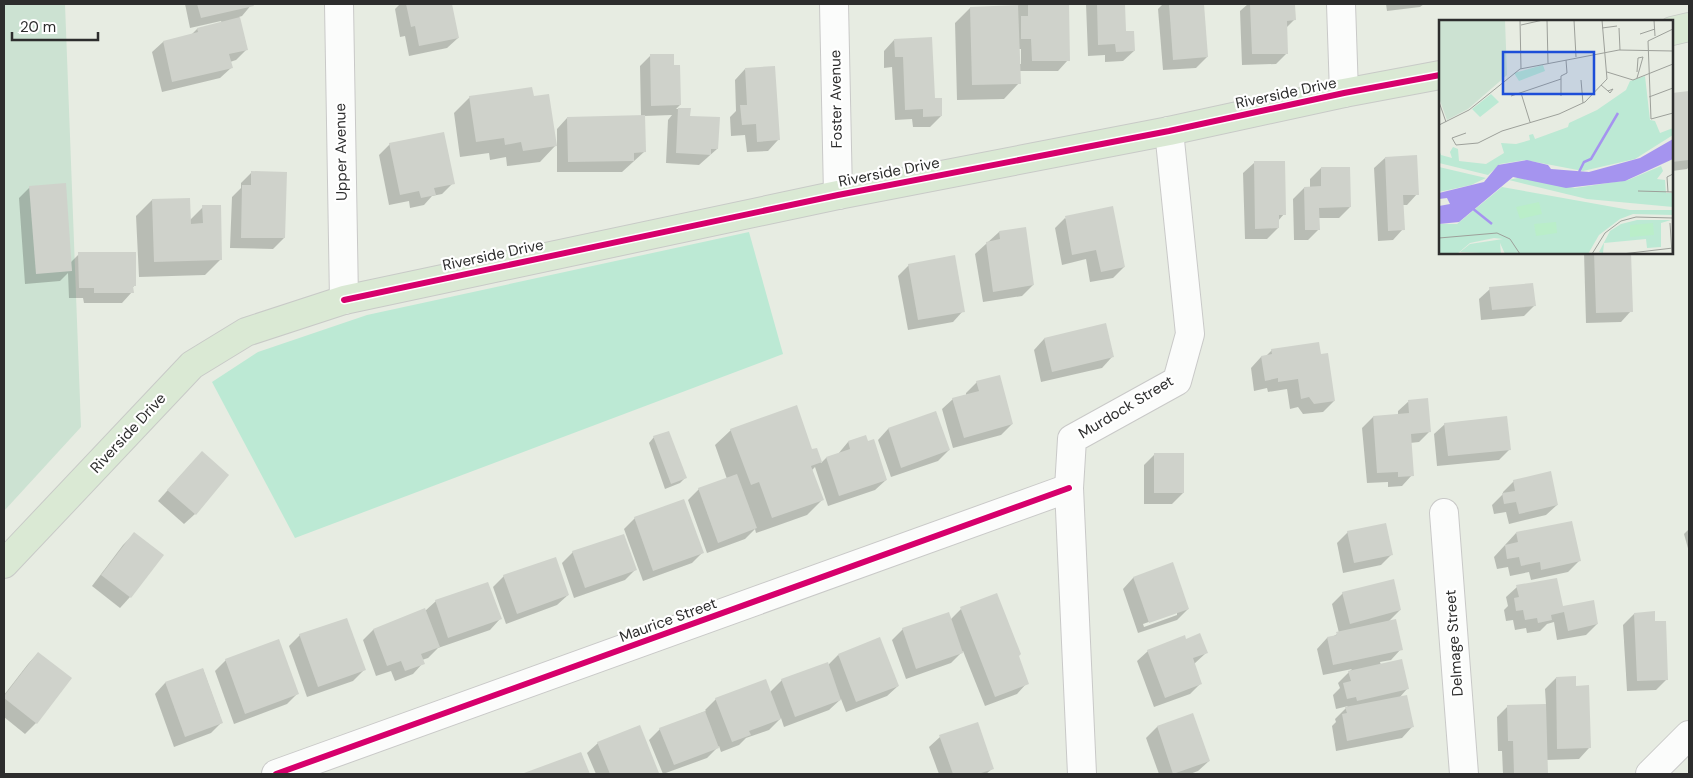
<svg xmlns="http://www.w3.org/2000/svg" width="1693" height="778" font-family="'DM Sans',sans-serif">
<style>
.green{fill:#bce9d4}
.cemetery{fill:#cce2d2}
.shadow{fill:#0003;fill-rule:evenodd}
.building{fill:#cfd2cb}
.lines{fill:none;stroke-linecap:round;stroke-linejoin:round}
.minor-casing{stroke:#c9c9c8;stroke-width:30}
.major-casing{stroke:#c8cac7;stroke-width:30}
.minor{stroke:#fbfcfb;stroke-width:28}
.major{stroke:#dae9d4;stroke-width:28}
.cycleway-casing{stroke:#fff;stroke-width:9}
.cycleway{stroke:#d6006c;stroke-width:6}
.labels{text-anchor:middle;dominant-baseline:central;stroke-width:4.5;stroke-linejoin:round;paint-order:stroke}
.street-label{font-size:15px;fill:#2d2d2d;stroke:#fff}
.inset-river{fill:none;stroke:#a594ef;stroke-width:2.5}
.inset-road{fill:none;stroke:#9da09a;stroke-width:1}
.view{fill:#1d4ed8;fill-opacity:0.15;stroke:#1d4ed8;stroke-width:2.5}
.inset-edge{fill:none;stroke:#2d2d2d;stroke-width:2.5}
</style>
<rect width="100%" height="100%" fill="#e7ece2"/>
<path class="green" d="M749,232L783,354L295,538L212,382L258,352L367,315Z"/>
<path class="cemetery" d="M4,4H65L81,427L4,511Z"/>
<g class="shadow">
<path d="M185,4H252L242,16L239,17L247,49L236,60L230,62L231,68L220,78L162,92L152,52L163,42L191,35L197,29L222,23L221,21L190,28Z"/>
<path d="M400,4H451L458,38L447,48L409,56L405,36L400,37L395,9Z"/>
<path d="M1020,4H1068V60L1058,71H1019V83L1004,99L957,100L955,23L970,8L1017,6ZM1018,49H1021V64H1019Z"/>
<path d="M1086,4H1124L1125,33L1134,51L1123,61L1105,62V55L1088,56Z"/>
<path d="M1163,4H1203L1207,57L1196,68L1163,70L1158,9Z"/>
<path d="M1248,4H1285L1294,20L1286,28L1287,53L1276,64L1242,65L1240,11Z"/>
<path d="M1386,4H1424L1420,7L1387,11Z"/>
<path d="M894,40L934,99L941,116L930,127H913L912,119L895,120L892,67L884,68V51Z"/>
<path d="M651,55L673,66L680,105L676,109H689V117L717,149L699,165L666,163L668,120L672,115L644,116V152L622,172H557V129L567,118L641,117L640,66Z"/>
<path d="M745,69L778,140L768,151L747,152L745,135L731,136L730,117L736,111L735,80Z"/>
<path d="M1689,92V167L1687,169L1672,171V94Z"/>
<path d="M470,97L533,98L556,145L540,162L507,166L506,157L490,160L489,153L460,157L454,113Z"/>
<path d="M390,144L453,183L442,194L432,196L424,205L410,208L409,201L389,205L379,155Z"/>
<path d="M1385,158L1417,194L1407,205H1402L1403,229L1393,240L1378,241L1374,168Z"/>
<path d="M1254,163L1284,214L1278,221V228L1267,239H1245L1243,173Z"/>
<path d="M1321,168L1350,207L1339,218H1318L1319,229L1308,240H1294L1293,199L1304,188H1310V179Z"/>
<path d="M251,173L284,238L273,249L230,248L232,197L241,188V183Z"/>
<path d="M30,187L70,263L79,254L135,285L132,288V292L122,303H84L83,298H69L68,273L60,281L25,284L19,198Z"/>
<path d="M152,200L190,220L203,207L221,259L205,275L139,277L136,216Z"/>
<path d="M1065,218L1124,267L1113,278L1090,282L1086,259L1062,265L1055,228Z"/>
<path d="M1025,229L1033,285L1022,296L983,302L975,254L999,232Z"/>
<path d="M1584,252H1629L1631,311L1621,322L1586,323Z"/>
<path d="M909,265L963,311L953,322L908,330L898,276Z"/>
<path d="M1490,289L1535,305L1524,316L1481,320L1479,299Z"/>
<path d="M1105,325L1112,357L1102,368L1041,382L1034,350L1044,339Z"/>
<path d="M1272,350L1334,401L1323,412L1303,414L1298,407L1290,409L1287,389L1268,392L1267,388L1254,391L1251,368L1261,357L1266,356Z"/>
<path d="M977,382L1012,424L1001,435L953,448L942,409L953,399L966,395V393Z"/>
<path d="M1409,401L1429,432L1419,442L1410,443L1412,475L1402,486L1388,487V482L1367,483L1362,428L1373,417L1398,415V411Z"/>
<path d="M936,413L949,450L938,461L891,477L878,440L888,429Z"/>
<path d="M1445,424L1510,449L1499,460L1437,466L1434,434Z"/>
<path d="M731,430L812,451L816,449L821,463L826,458L838,454L848,442L865,437L886,480L875,490L828,506L815,467L812,470L822,500L807,515L756,533L755,529L745,539L707,553L688,500L699,489L727,479L715,445Z"/>
<path d="M654,437L685,478L680,483L665,489L649,443Z"/>
<path d="M1155,454L1183,493L1172,504H1144V465Z"/>
<path d="M191,464L195,514L184,524L158,501Z"/>
<path d="M1514,481L1557,505L1546,515L1509,524L1506,512L1494,514L1492,505L1503,494V492Z"/>
<path d="M635,518L702,553L692,563L643,581L624,529Z"/>
<path d="M1689,529V552L1684,534Z"/>
<path d="M1348,532L1392,554L1381,565L1343,573L1337,543Z"/>
<path d="M1516,533L1579,561L1568,572L1531,580L1529,572L1510,576L1508,567L1497,569L1494,557Z"/>
<path d="M134,534L130,597L120,608L92,586L123,545Z"/>
<path d="M573,552L635,570L625,580L574,598L562,563Z"/>
<path d="M1172,564L1188,609L1177,620L1138,633L1123,589L1133,578ZM1177,612V615L1144,627L1143,624Z"/>
<path d="M504,576L568,595L557,605L506,624L493,587Z"/>
<path d="M1517,587L1597,624L1586,635L1557,640L1554,622L1547,624L1540,631L1527,633L1526,628L1515,630L1513,620L1506,621L1504,610L1508,606L1506,597Z"/>
<path d="M1343,593L1400,610L1389,621L1401,649L1391,660L1380,662L1381,665L1407,689L1399,698L1412,727L1402,738L1336,751L1332,726L1336,722L1335,719L1348,706L1336,709L1333,695L1340,688L1338,683L1352,669L1323,675L1317,649L1327,638L1332,637L1339,633L1332,604Z"/>
<path d="M436,601L500,619L490,630L438,648L428,658L422,660L423,663L413,674L395,681L391,671L376,676L363,640L373,630L425,611Z"/>
<path d="M961,609L1017,656L1027,683L1017,694L985,706L963,651L951,663L906,679L892,640L903,629L950,620Z"/>
<path d="M1634,614L1654,623L1667,679L1656,690L1627,691L1623,625Z"/>
<path d="M300,635L364,670L353,681L307,697L289,646Z"/>
<path d="M1148,651L1206,653L1194,664L1201,683L1190,694L1154,707L1137,661Z"/>
<path d="M38,653L36,723L25,734L4,717V695L28,664Z"/>
<path d="M838,655L898,686L887,696L846,712L841,699L829,710L784,727L781,718L769,730L746,738L739,745L721,752L719,746L707,758L663,774L649,740L660,729L706,711L705,710L716,699L770,692L782,680L827,666Z"/>
<path d="M226,660L298,693L287,704L234,724L215,671Z"/>
<path d="M203,669L222,722L211,733L174,747L155,694L165,683Z"/>
<path d="M1556,678L1574,687L1589,748L1579,759L1546,760L1547,774H1503L1502,751H1498L1497,717L1508,706L1546,705L1545,689Z"/>
<path d="M1193,715L1209,761L1198,771L1190,774H1159L1146,738L1157,727Z"/>
<path d="M940,737L993,768L986,774H939L929,747Z"/>
<path d="M598,743L657,773L656,774H596L587,753Z"/>
<path d="M581,753L588,774H524H525Z"/>
</g>
<g class="building">
<path d="M197,4H253L254,6L201,18Z"/>
<path d="M406,4H452L459,38L419,46L415,26L411,27Z"/>
<path d="M1028,4H1069L1070,61H1032L1031,39H1021V16H1028Z"/>
<path d="M1097,4H1125L1126,31H1134L1135,51L1116,52L1115,44L1098,45Z"/>
<path d="M1169,4H1204L1208,57L1173,60Z"/>
<path d="M1250,4L1295,5L1296,20L1287,21L1288,54H1252Z"/>
<path d="M1018,5L1021,84L972,85L970,7Z"/>
<path d="M240,17L248,50L229,54L233,68L172,82L163,41L198,32L197,28Z"/>
<path d="M932,37L935,98H942V116L923,117V109L905,110L903,57H895L894,39Z"/>
<path d="M650,54H674V65H680L681,105L651,106Z"/>
<path d="M775,66L780,140L757,142L756,124L742,125L740,105H747L745,68Z"/>
<path d="M532,87L534,96L549,94L557,146L523,151L521,142L505,145L504,138L476,142L469,96Z"/>
<path d="M1689,91V160L1672,162V93Z"/>
<path d="M678,108H691L690,116L720,117L718,149H711V155L676,153Z"/>
<path d="M645,115L646,152L634,153V161L568,162L567,117Z"/>
<path d="M444,132L455,184L434,188L436,195L421,198L419,191L400,195L389,143Z"/>
<path d="M1417,155L1419,195H1403L1405,230L1388,231L1385,157Z"/>
<path d="M1254,161H1285L1286,215H1279V228L1255,229Z"/>
<path d="M1321,167H1350L1351,207L1319,208L1320,230H1305L1304,187L1321,186Z"/>
<path d="M251,171L287,172L285,238H241L242,185H251Z"/>
<path d="M66,183L72,271L36,274L29,186Z"/>
<path d="M190,198L191,224L203,223L202,205H221L222,260L154,262L152,199Z"/>
<path d="M1113,206L1125,267L1101,272L1096,250L1072,255L1065,216Z"/>
<path d="M1026,227L1034,285L993,292L986,242L1000,239L999,231Z"/>
<path d="M78,252H136V286H133L134,293H94V288H79Z"/>
<path d="M1594,252H1631L1633,312L1596,313Z"/>
<path d="M955,255L965,312L918,320L908,264Z"/>
<path d="M1533,283L1536,306L1492,310L1489,287Z"/>
<path d="M1106,323L1114,357L1052,372L1044,338Z"/>
<path d="M1319,342L1321,354L1328,353L1335,401L1314,404L1309,397L1301,399L1298,379L1278,382V378L1265,381L1261,356L1272,354L1271,349Z"/>
<path d="M1000,375L1013,424L964,438L952,398L979,391L976,381Z"/>
<path d="M1428,398L1431,432L1411,434L1414,476L1398,477V472L1377,473L1373,416L1409,413L1408,400Z"/>
<path d="M797,405L812,449L817,448L822,462L811,466L824,500L772,518L759,482L751,485L730,429Z"/>
<path d="M936,411L950,450L901,468L888,428Z"/>
<path d="M1507,416L1511,450L1448,456L1444,423Z"/>
<path d="M669,431L687,478L671,484L653,436Z"/>
<path d="M866,435L868,441L874,439L887,480L839,496L826,457L850,449L848,441Z"/>
<path d="M202,451L229,475L196,515L167,490Z"/>
<rect x="1154" y="453" width="30" height="40"/>
<path d="M1551,471L1558,505L1519,514L1516,502L1504,504L1502,493L1515,491L1513,480Z"/>
<path d="M737,474L757,528L718,543L698,488Z"/>
<path d="M684,499L704,553L653,571L634,517Z"/>
<path d="M1572,521L1581,561L1541,570L1540,562L1521,566L1519,557L1507,559L1505,545L1518,542L1516,532Z"/>
<path d="M1386,523L1393,555L1354,563L1347,531Z"/>
<path d="M134,532L164,555L131,598L101,575Z"/>
<path d="M624,534L637,570L585,588L572,551Z"/>
<path d="M556,557L569,595L517,614L503,575Z"/>
<path d="M1173,562L1189,609L1149,623L1133,577Z"/>
<path d="M1557,578L1563,606L1594,600L1598,624L1568,631L1564,612L1551,615L1552,620L1538,623L1537,618L1525,620L1523,610L1516,611L1514,598L1519,597L1516,585Z"/>
<path d="M1394,579L1401,610L1350,624L1342,592Z"/>
<path d="M488,582L502,619L448,638L435,600Z"/>
<path d="M997,593L1021,654L1019,656L1029,684L995,697L960,607Z"/>
<path d="M425,608L440,647L421,654L425,664L405,671L401,661L387,666L373,629Z"/>
<path d="M1655,611V621H1666L1668,680L1637,681L1634,613Z"/>
<path d="M949,612L963,653L916,669L902,628Z"/>
<path d="M347,618L366,670L318,687L299,634Z"/>
<path d="M1396,619L1403,650L1333,665L1327,637L1337,635L1336,632Z"/>
<path d="M1200,633L1208,653L1193,658L1202,684L1165,698L1147,650L1185,635L1186,639Z"/>
<path d="M880,637L899,686L856,702L838,654Z"/>
<path d="M279,639L299,694L245,714L225,659Z"/>
<path d="M38,652L72,678L37,724L4,698V696Z"/>
<path d="M1402,659L1409,689L1357,701L1356,697L1347,699L1343,683L1351,681L1348,671Z"/>
<path d="M828,662L841,700L795,717L781,679Z"/>
<path d="M203,668L223,723L185,737L165,682Z"/>
<path d="M1576,676V686L1589,685L1591,748L1557,749L1556,677Z"/>
<path d="M766,679L781,719L749,731L751,735L732,742L715,698Z"/>
<path d="M1407,695L1414,727L1347,741L1342,714L1347,713L1345,707Z"/>
<path d="M1546,704L1548,774H1514L1513,741H1508L1507,705Z"/>
<path d="M705,711L719,748L674,765L659,728Z"/>
<path d="M1193,713L1210,761L1173,774L1157,726Z"/>
<path d="M978,722L994,769L978,774H953L939,735Z"/>
<path d="M640,725L659,773L655,774H610L597,742Z"/>
<path d="M581,752L590,774H524V773Z"/>
</g>
<g class="lines">
<defs>
<g id="minor">
<path d="M339,4L344,300"/>
<path d="M834,4L838,195"/>
<path d="M1341,4L1344,93"/>
<path d="M1444,513L1464,774"/>
<path d="M276,774L1069,488"/>
<path d="M1082,774L1069,488L1072,439L1177,381L1190,334L1169,131"/>
<path d="M1650,774L1689,735"/>
</g>
<g id="major">
<path d="M1672,31L1689,27"/>
<path d="M4,564L192,365L246,332L344,300L838,195L1169,131L1344,93L1440,75"/>
</g>
</defs>
<use href="#minor" class="minor-casing"/>
<use href="#major" class="major-casing"/>
<use href="#minor" class="minor"/>
<use href="#major" class="major"/>
<defs>
<g id="cycleway">
<path d="M344,300L838,195L1169,131L1344,93L1440,75"/>
<path d="M276,774L1069,488"/>
</g>
</defs>
<use href="#cycleway" class="cycleway-casing"/>
<use href="#cycleway" class="cycleway"/>
</g>
<g class="labels">
<g class="street-label">
<text transform="translate(1286 93) rotate(-12)">Riverside Drive</text>
<text transform="translate(836 99) rotate(-91)">Foster Avenue</text>
<text transform="translate(341 152) rotate(-91)">Upper Avenue</text>
<text transform="translate(889 172) rotate(-11)">Riverside Drive</text>
<text transform="translate(493 255) rotate(-12)">Riverside Drive</text>
<text transform="translate(1126 407) rotate(-31)">Murdock Street</text>
<text transform="translate(128 433) rotate(-47)">Riverside Drive</text>
<text transform="translate(668 620) rotate(-20)">Maurice Street</text>
<text transform="translate(1454 643) rotate(-94)">Delmage Street</text>
</g>
</g>
<g transform="translate(1439 20)">
<rect width="234" height="234" fill="#e7ece2"/>
<path d="M104,45L106,51L80,61L75,53ZM206,56L211,100L216,101L221,113L234,108V115L196,139L144,151L86,140L61,144L49,155L0,143V130L2,135L13,138L11,132L14,127L19,129L20,141L47,144L65,133L62,123L77,124L91,120L90,115L94,114L96,119L129,107L130,103L158,90L187,70L191,61ZM52,74L60,82L41,97L33,89ZM222,146L224,151L218,159L226,160L227,173H234V187L148,179L70,160L82,157L136,168L189,160ZM0,147L47,158L32,165L0,172ZM63,167L191,190H234V195L194,194L181,199L160,215L149,234H66L61,223L62,234L21,232L31,224L64,219L55,218L31,223L18,234H0V204H18ZM198,200H232L222,203V227L208,228L207,219L165,223L164,233L160,232L171,211L182,204Z" fill="#bce9d4"/>
<path d="M0,0H66L68,55L29,89L8,100L0,78Z" fill="#cce2d2"/>
<path d="M100,182L103,194L81,199L77,187ZM117,202L118,213L97,216L95,204ZM214,203L215,215L191,217V205Z" fill="#baeec9"/>
<path d="M234,119V139L186,161L127,168L74,157L20,202L0,204V186L11,184L8,178L0,179V173L45,162L59,145L88,140L109,145L112,149L150,152L201,138Z" fill="#a594ef"/>
<path class="inset-river" d="M140,152L145,142L152,139L179,93M33,188L53,204"/>
<path class="inset-road" d="M81,0L82,49M108,0L109,43M135,0L137,37M215,0L216,16M82,5L104,0M163,8L178,6M180,8L181,30M234,9L209,21L212,99L234,93M201,14L216,9M168,52L194,60L234,44M198,52L199,38L204,37L198,58M142,60L144,83M162,65L169,71L171,73L174,69L169,71M82,73L91,102M72,76L122,59M122,76V56L128,53L127,40M210,77L234,68M0,82L7,102M0,105L30,90L81,49L180,30L234,31M27,113L13,118L17,125L39,123L63,111L120,94L146,82L168,59L163,0M199,171L234,172M229,172L228,157L234,154M231,203L233,234M0,218L58,213L71,219L81,234M153,234L166,213L182,201L197,197L234,198M183,234L234,228"/>
<path class="view" d="M64,32H155V74H64Z"/>
<rect width="234" height="234" class="inset-edge"/>
</g>
<rect width="1693" height="778" fill="none" stroke="#2d2d2d" stroke-width="10"/>
<path d="M12 32v8h86v-8" fill="none" stroke="#2d2d2d" stroke-width="2.5"/>
<text x="20" y="32" font-size="15" fill="#2d2d2d" stroke="#ffffff" stroke-width="4" paint-order="stroke">20 m</text>
</svg>
